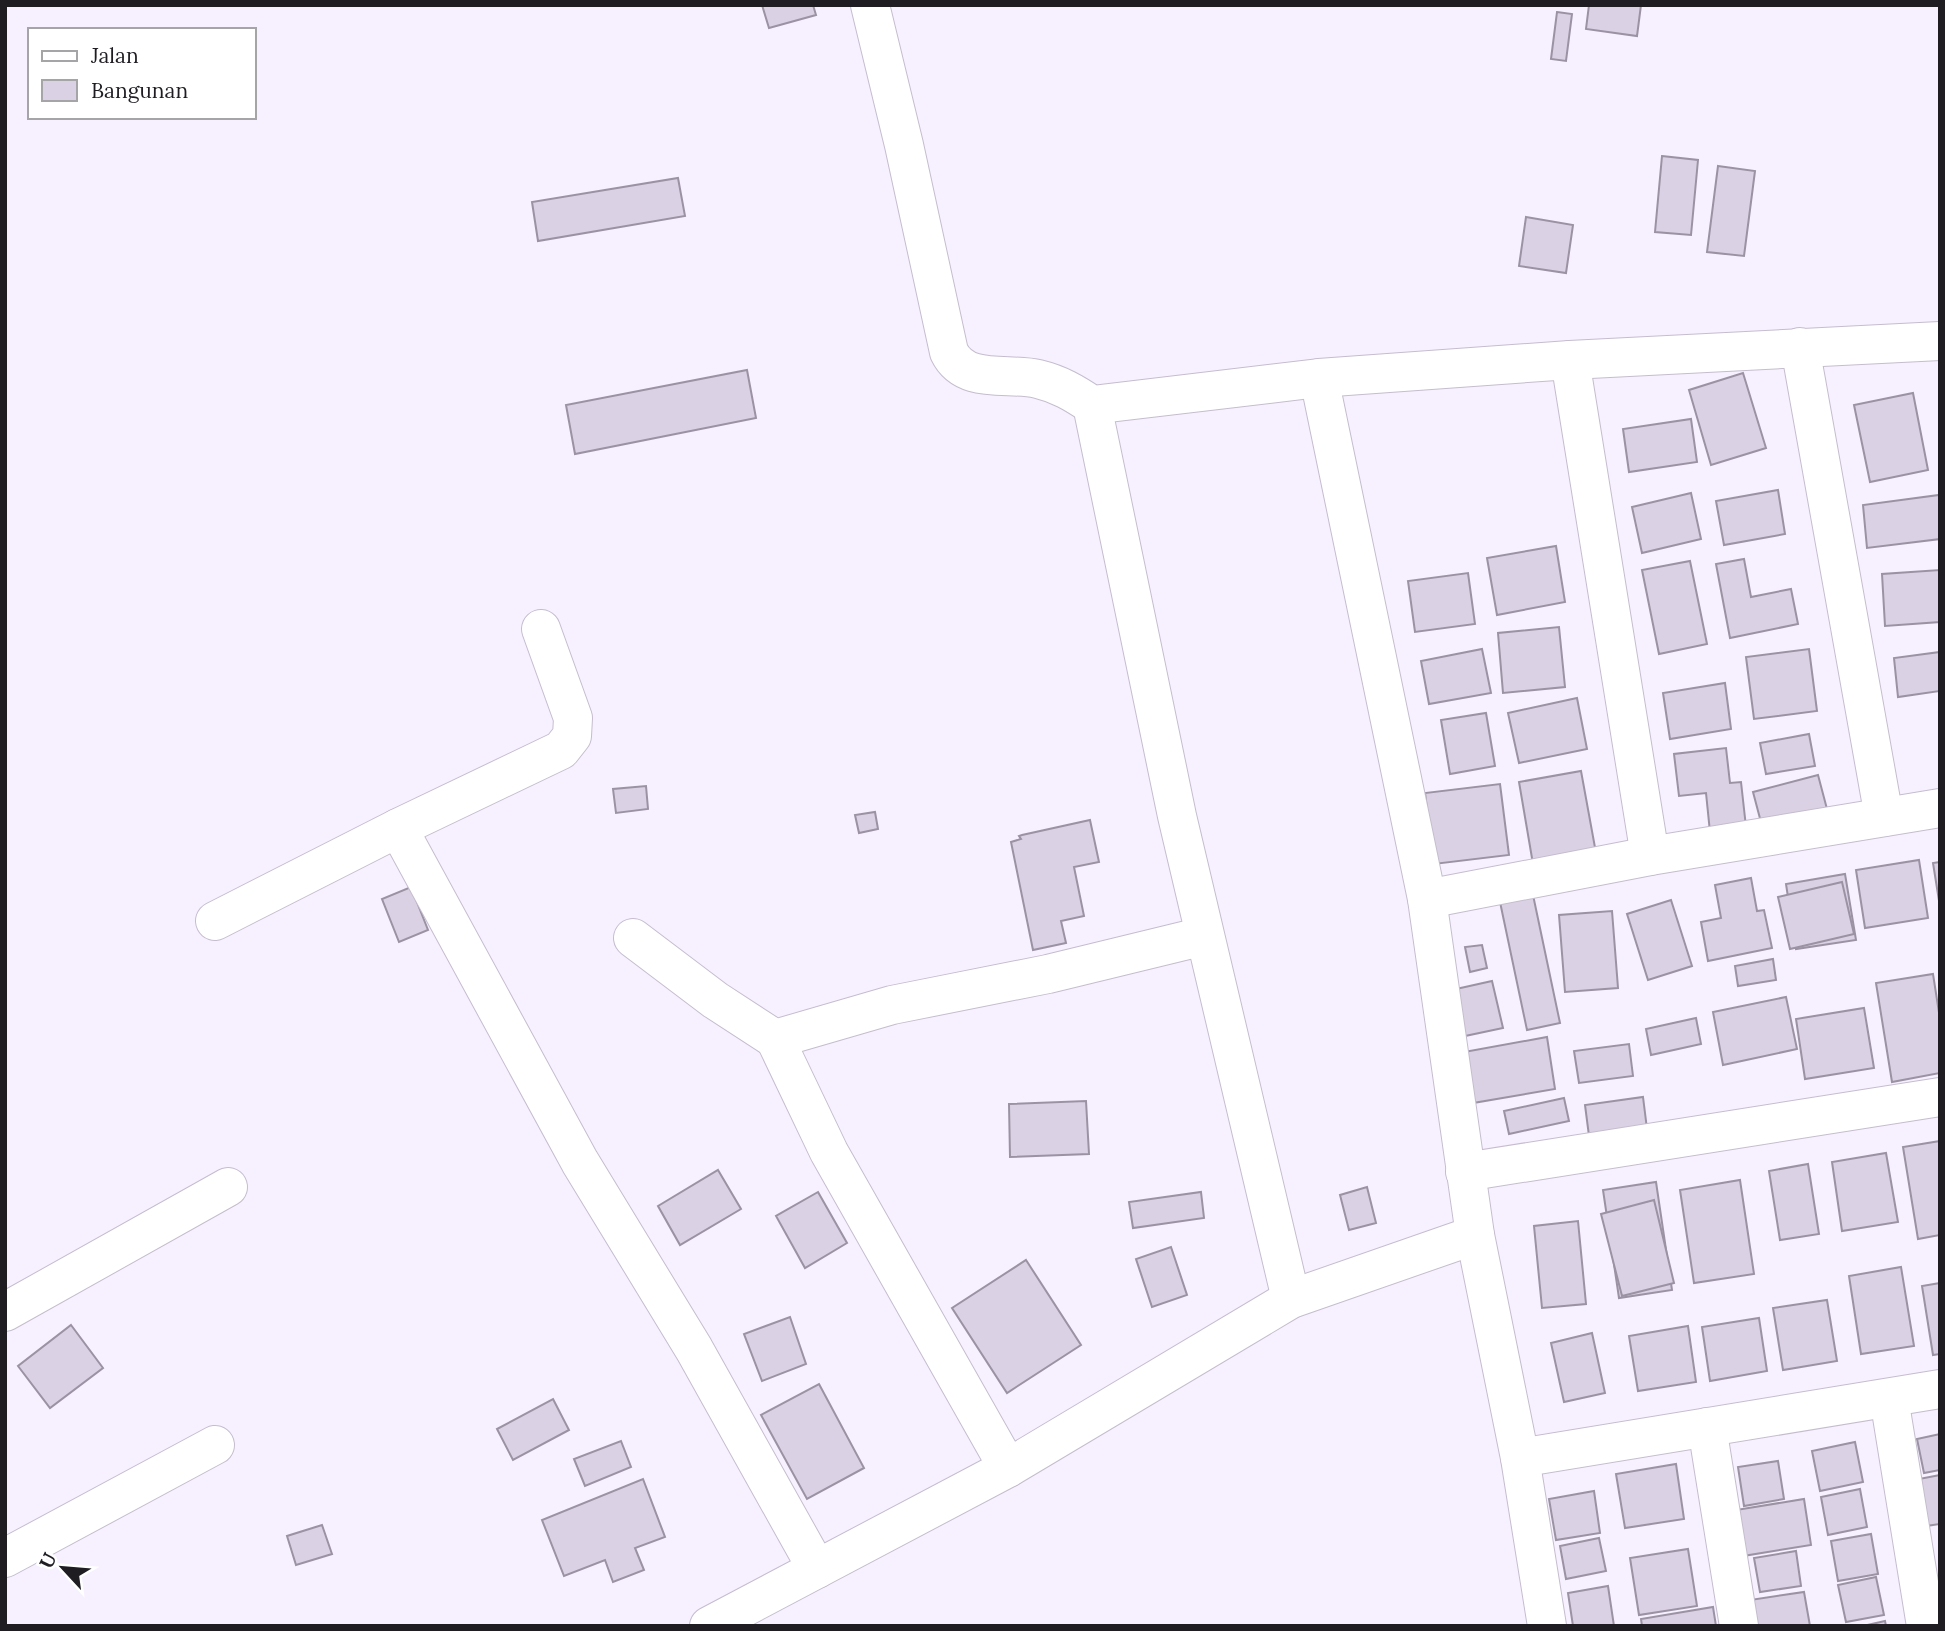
<svg xmlns="http://www.w3.org/2000/svg" width="1945" height="1631" font-family="Lora,serif">
<style>
.building{fill:#dad2e4;stroke:#9b93a4;stroke-width:2}
.lines{fill:none;stroke-linecap:round;stroke-linejoin:round}
.minor-casing{stroke:#c5bdce;stroke-width:40}
.minor{stroke:#fff;stroke-width:38}
</style>
<rect width="100%" height="100%" fill="#f7f0ff"/>
<g class="building">
<path d="M762,5H813L816,15L769,28Z"/>
<path d="M1589,5H1641L1637,36L1586,29Z"/>
<path d="M1557,12L1572,14L1566,61L1551,59Z"/>
<path d="M1662,156L1698,160L1691,235L1655,232Z"/>
<path d="M1718,166L1755,171L1744,256L1707,252Z"/>
<path d="M678,178L685,216L538,241L532,202Z"/>
<path d="M1526,217L1573,225L1566,273L1519,266Z"/>
<path d="M747,370L756,418L575,454L566,405Z"/>
<path d="M1743,373L1766,448L1711,465L1689,390Z"/>
<path d="M1913,393L1928,470L1870,482L1854,405Z"/>
<path d="M1691,419L1697,462L1629,472L1623,429Z"/>
<path d="M1778,490L1785,534L1724,545L1716,501Z"/>
<path d="M1691,493L1701,539L1642,553L1632,507Z"/>
<path d="M1939,495L1940,539L1867,548L1863,505Z"/>
<path d="M1556,546L1565,602L1497,615L1487,558Z"/>
<path d="M1744,559L1751,597L1791,589L1798,624L1730,638L1716,564Z"/>
<path d="M1690,561L1707,644L1659,654L1642,570Z"/>
<path d="M1940,570V622L1885,626L1882,574Z"/>
<path d="M1468,573L1475,624L1415,632L1408,581Z"/>
<path d="M1559,627L1565,687L1503,693L1498,633Z"/>
<path d="M1482,649L1491,693L1429,704L1421,661Z"/>
<path d="M1809,649L1817,711L1754,719L1746,657Z"/>
<path d="M1940,652V691L1898,697L1894,658Z"/>
<path d="M1725,683L1731,729L1670,739L1663,693Z"/>
<path d="M1577,698L1587,749L1519,763L1508,713Z"/>
<path d="M1486,713L1495,766L1450,774L1441,720Z"/>
<path d="M1809,734L1815,766L1766,774L1760,743Z"/>
<path d="M1726,748L1730,783L1741,782L1746,827L1710,832L1706,793L1679,796L1674,754Z"/>
<path d="M1581,771L1596,853L1533,864L1519,782Z"/>
<path d="M1818,775L1827,809L1762,826L1753,792Z"/>
<path d="M1500,784L1509,855L1434,864L1425,793Z"/>
<path d="M646,786L648,809L616,813L613,789Z"/>
<path d="M875,812L878,829L859,833L855,815Z"/>
<path d="M1090,820L1099,862L1074,867L1084,916L1061,921L1066,943L1033,950L1011,842L1021,839L1019,836L1022,835Z"/>
<path d="M1919,860L1928,918L1865,928L1856,870Z"/>
<path d="M1940,862V907L1933,863Z"/>
<path d="M1845,874L1856,940L1796,949L1786,884Z"/>
<path d="M1751,878L1757,911L1764,910L1772,948L1708,961L1701,922L1721,918L1715,885Z"/>
<path d="M1842,882L1854,934L1790,949L1778,897Z"/>
<path d="M411,887L428,930L399,942L382,899Z"/>
<path d="M1533,895L1560,1023L1527,1030L1500,902Z"/>
<path d="M1671,900L1692,966L1648,980L1627,914Z"/>
<path d="M1612,911L1618,988L1565,992L1559,915Z"/>
<path d="M1482,945L1487,968L1470,972L1465,947Z"/>
<path d="M1773,959L1776,980L1738,986L1735,966Z"/>
<path d="M1933,974L1940,1019V1073L1892,1082L1876,983Z"/>
<path d="M1492,981L1503,1028L1465,1036L1456,989Z"/>
<path d="M1786,997L1797,1049L1723,1065L1713,1012Z"/>
<path d="M1864,1008L1874,1068L1805,1079L1796,1019Z"/>
<path d="M1696,1018L1701,1044L1651,1055L1646,1029Z"/>
<path d="M1547,1037L1555,1089L1473,1103L1464,1052Z"/>
<path d="M1629,1044L1633,1076L1579,1083L1574,1051Z"/>
<path d="M1643,1097L1647,1129L1589,1136L1585,1105Z"/>
<path d="M1564,1098L1569,1121L1509,1134L1504,1111Z"/>
<path d="M1086,1101L1089,1154L1010,1157L1009,1104Z"/>
<path d="M1940,1141V1235L1918,1239L1903,1147Z"/>
<path d="M1886,1153L1898,1222L1842,1231L1832,1162Z"/>
<path d="M1808,1164L1819,1234L1780,1240L1769,1171Z"/>
<path d="M718,1170L741,1209L680,1245L658,1206Z"/>
<path d="M1740,1180L1754,1274L1694,1283L1680,1190Z"/>
<path d="M1656,1182L1672,1290L1619,1298L1603,1190Z"/>
<path d="M1367,1187L1376,1223L1349,1230L1340,1195Z"/>
<path d="M818,1192L847,1243L805,1268L776,1216Z"/>
<path d="M1201,1192L1204,1218L1133,1228L1129,1202Z"/>
<path d="M1654,1200L1674,1283L1622,1296L1601,1214Z"/>
<path d="M1578,1221L1586,1304L1542,1308L1534,1226Z"/>
<path d="M1171,1247L1187,1295L1152,1307L1136,1259Z"/>
<path d="M1026,1260L1081,1345L1007,1393L952,1308Z"/>
<path d="M1901,1267L1914,1346L1861,1354L1849,1276Z"/>
<path d="M1940,1283V1354L1933,1355L1922,1286Z"/>
<path d="M1827,1300L1837,1361L1783,1370L1773,1308Z"/>
<path d="M790,1317L806,1364L762,1381L744,1334Z"/>
<path d="M1759,1318L1767,1371L1710,1381L1702,1327Z"/>
<path d="M71,1325L103,1368L50,1408L18,1366Z"/>
<path d="M1688,1326L1696,1382L1638,1391L1629,1336Z"/>
<path d="M1592,1333L1605,1393L1564,1402L1551,1343Z"/>
<path d="M819,1384L864,1468L807,1499L761,1415Z"/>
<path d="M553,1399L569,1430L513,1460L497,1429Z"/>
<path d="M1940,1434V1470L1924,1473L1917,1439Z"/>
<path d="M621,1441L631,1467L585,1486L574,1459Z"/>
<path d="M1855,1442L1863,1482L1820,1491L1812,1451Z"/>
<path d="M1778,1461L1784,1499L1744,1506L1738,1467Z"/>
<path d="M1676,1464L1684,1519L1625,1528L1616,1474Z"/>
<path d="M1940,1475V1524L1926,1526L1919,1479Z"/>
<path d="M643,1479L665,1537L635,1548L644,1570L613,1582L605,1560L564,1576L542,1520Z"/>
<path d="M1860,1489L1867,1527L1828,1535L1821,1497Z"/>
<path d="M1594,1491L1600,1533L1556,1540L1549,1499Z"/>
<path d="M1804,1499L1811,1545L1743,1556L1736,1510Z"/>
<path d="M322,1525L332,1554L296,1565L287,1536Z"/>
<path d="M1871,1534L1878,1574L1838,1581L1831,1541Z"/>
<path d="M1599,1538L1606,1571L1566,1579L1560,1546Z"/>
<path d="M1688,1549L1697,1606L1639,1615L1630,1558Z"/>
<path d="M1796,1551L1801,1586L1760,1592L1754,1558Z"/>
<path d="M1876,1577L1884,1615L1846,1622L1838,1585Z"/>
<path d="M1608,1586L1614,1626H1573L1568,1593Z"/>
<path d="M1804,1592L1810,1626H1754L1750,1600Z"/>
<path d="M1713,1607L1716,1626H1642L1641,1619Z"/>
<path d="M1885,1621L1886,1626H1863Z"/>
</g>
<g class="lines">
<defs>
<g id="minor">
<path d="M870,5L904,145L949,352C965,385 1008,372 1038,379C1059,384 1074,393 1092,405L1319,378L1570,360L1940,341"/>
<path d="M1800,347L1884,817"/>
<path d="M1570,360L1650,856"/>
<path d="M1319,378L1427,899L1475,1235L1520,1458L1547,1626"/>
<path d="M1092,405L1177,816L1291,1299"/>
<path d="M398,828L561,750L572,736L573,718L541,629"/>
<path d="M1427,899L1650,856L1940,808"/>
<path d="M215,921L398,828L580,1162L694,1349L817,1569"/>
<path d="M633,938L715,1000L775,1039L892,1005L1048,974L1204,936"/>
<path d="M775,1039L829,1152L1008,1468"/>
<path d="M1465,1172L1940,1097"/>
<path d="M5,1312L228,1187"/>
<path d="M1889,1398L1926,1626"/>
<path d="M1707,1427L1739,1626"/>
<path d="M1520,1458L1940,1389"/>
<path d="M5,1558L215,1445"/>
<path d="M709,1626L1008,1468L1291,1299L1475,1235"/>
</g>
</defs>
<use href="#minor" class="minor-casing"/>
<use href="#minor" class="minor"/>
</g>
<rect width="1945" height="1631" fill="none" stroke="#1f1c22" stroke-width="14"/>
<rect x="28" y="28" width="228" height="91" fill="#ffffff" stroke="#a5a4a7" stroke-width="2"/>
<rect x="42" y="51" width="35" height="10" fill="#ffffff" stroke="#a5a4a7" stroke-width="2"/>
<text x="91" y="63" font-size="21" fill="#1f1c22">Jalan</text>
<rect x="42" y="80" width="35" height="21" fill="#dad2e4" stroke="#a5a4a7" stroke-width="2"/>
<text x="91" y="98" font-size="21" fill="#1f1c22">Bangunan</text>
<g transform="translate(63 1568) rotate(296)" stroke="#ffffff" stroke-width="5" paint-order="stroke">
<path d="M0-5L12 26L0 18L-12 26Z" fill="#1f1c22"/>
<text y="-10" font-size="19" font-weight="bold" text-anchor="middle" fill="#1f1c22">U</text>
</g>
</svg>
